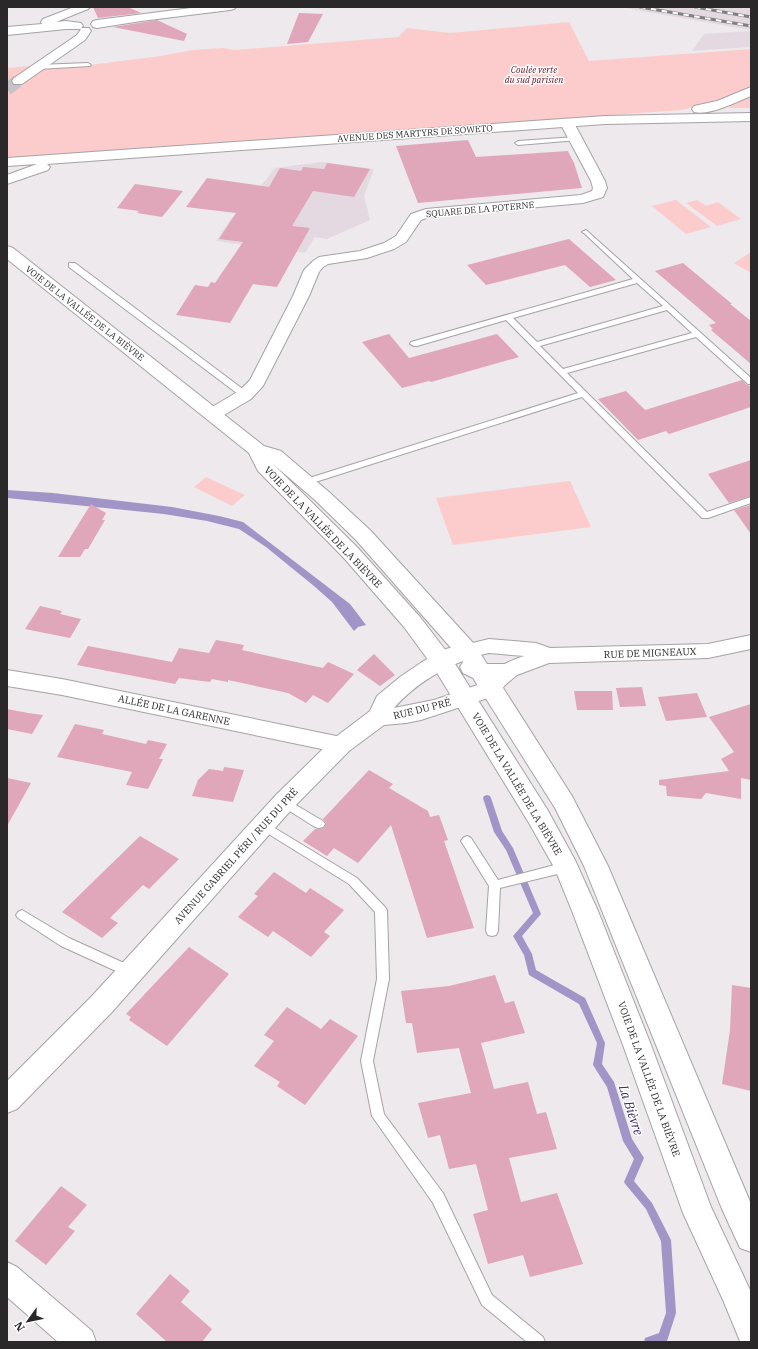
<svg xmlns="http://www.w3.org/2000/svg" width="758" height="1349" font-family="'IBM Plex Serif',serif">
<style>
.built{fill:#e5d9e1}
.green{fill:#fccccd}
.water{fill:#a195c7}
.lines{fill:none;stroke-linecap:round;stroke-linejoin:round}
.stream{fill:#a195c7;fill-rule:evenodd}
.building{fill:#e0a6ba}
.minor-tunnel{stroke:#c6c2c5;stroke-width:13;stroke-dasharray:13 6;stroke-linecap:butt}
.service-casing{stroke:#a6a2a5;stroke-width:2}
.minor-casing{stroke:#a6a2a5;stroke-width:2}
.tertiary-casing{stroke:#a6a2a5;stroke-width:2}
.secondary-casing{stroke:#a6a2a5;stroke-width:2}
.service{fill:#fff;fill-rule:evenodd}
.minor{fill:#fff;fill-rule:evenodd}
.tertiary{fill:#fff;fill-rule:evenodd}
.secondary{fill:#fff;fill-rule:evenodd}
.rail-casing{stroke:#827f81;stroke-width:3}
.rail{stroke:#fff;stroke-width:2;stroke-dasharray:5.5;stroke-linecap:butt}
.labels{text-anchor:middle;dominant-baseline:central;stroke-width:3;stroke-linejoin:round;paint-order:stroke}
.far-park-label{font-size:9px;font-style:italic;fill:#5b131e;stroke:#fff}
.far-street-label{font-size:9px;fill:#2a2829;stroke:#fff}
.street-label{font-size:10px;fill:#2a2829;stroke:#fff}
.near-water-label{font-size:13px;font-style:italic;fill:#3a2663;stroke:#fff}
</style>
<rect width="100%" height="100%" fill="#ede9ec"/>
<g class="built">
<path d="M622,7H751V30L647,12Z"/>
<path d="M751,31V47L692,51L704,34Z"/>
<path d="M322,162L374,169L364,196L370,220L327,239L315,237L305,253L216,241L232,217L243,218L261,186L275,168Z"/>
</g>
<g class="green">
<path d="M569,22L589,61L751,49V87L714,102L681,110L7,159V68L69,63L82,66L161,56L192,50L224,48L234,50L398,37L407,28L450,33Z"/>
<path d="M751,96V108H730L729,104Z"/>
<path d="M676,200L711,227L686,234L652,206Z"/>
<path d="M697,200L706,206L718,202L741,219L717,226L686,203Z"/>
<path d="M751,252V273L734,263Z"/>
<path d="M206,477L245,495L232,506L194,487Z"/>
<path d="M570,481L591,527L453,545L436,498Z"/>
</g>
<path class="water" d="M7,490L53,493L172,507L219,516L243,522L350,604L366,625L358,627L354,631L332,602L314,586L266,547L239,529L207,521L164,514L7,498Z"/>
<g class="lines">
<path class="stream" d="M487,795L490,796L491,798L502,831L513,848L541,914L522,936L532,954L536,970L585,998L605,1043L602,1064L614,1082L632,1139L644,1158L634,1181L652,1203L671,1240L676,1313L667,1341L663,1342H644L645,1338L659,1333L666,1313L661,1241L646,1209L626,1185L624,1182L634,1159L623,1141L607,1087L593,1065L597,1043L579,1004L529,975L524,955L513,936L533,913L506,850L494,832L483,798L484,796Z"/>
</g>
<g class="building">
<path d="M93,7H128L141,13L98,18Z"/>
<path d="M299,13L323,14L308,42L287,44Z"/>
<path d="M157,20L187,34L184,41L113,27Z"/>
<path d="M468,140L476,157L568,151L574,163L582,188L418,203L396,146Z"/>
<path d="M327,163L370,169L354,197L313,191L292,226L310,228L277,287L253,284L230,323L176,315L195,285L208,287L211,282L215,283L243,242L219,239L236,213L186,207L207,178L269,187L280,168L301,171L303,167L324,169Z"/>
<path d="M135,184L183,191L162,217L137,213L139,211L117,208Z"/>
<path d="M569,239L616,280L590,287L565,265L486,285L467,265Z"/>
<path d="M683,263L732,304H730L751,321V364L711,330L713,329L709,325L716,323L655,271Z"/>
<path d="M389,334L409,358L497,334L519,357L431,382L429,381L402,388L362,342Z"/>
<path d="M742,380L747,385L751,386V407L669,434L666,431L638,440L598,399L626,391L645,410Z"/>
<path d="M751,460V496L729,503L708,474Z"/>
<path d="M91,504L106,513L102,520H105L88,549H85L80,557H58Z"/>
<path d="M751,505V534L734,510Z"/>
<path d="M40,606L62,611L60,614L81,619L70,638L25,629Z"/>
<path d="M216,640L244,645L242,650L323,668L328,662L354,674L328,703L313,695L306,703L288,693L228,680V682L212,679L210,682L179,678L175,684L77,665L88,646L172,662L179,648L209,653Z"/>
<path d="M374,654L395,675L380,686L357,670Z"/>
<path d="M642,687L646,706L620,707L616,688Z"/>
<path d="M574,691H612L613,710H577Z"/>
<path d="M697,693L707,717L666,721L658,697Z"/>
<path d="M751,704V780L741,778V799L706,793L701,799L667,796L666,786L659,785V780L729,771L721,759L734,752L709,717Z"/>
<path d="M7,709L28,713L43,715L32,734L7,729Z"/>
<path d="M75,724L104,730L102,734L146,744L148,740L167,744L159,759H163L148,789L126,785L132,772L57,757Z"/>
<path d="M224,767L244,770L233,802L192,796L198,780L209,769L223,771Z"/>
<path d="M369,770L393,784L389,788L428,811L430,817L439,815L448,840L444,841L474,928L427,938L391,825L358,863L334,848L327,856L303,841L315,829H319L324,828L326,823L323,819Z"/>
<path d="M7,778L31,783L7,826Z"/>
<path d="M140,836L179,859L149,889L143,885L110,918L118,923L102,938L62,912Z"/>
<path d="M274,872L306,893L310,888L344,910L324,932L330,936L311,957L273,931L268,937L238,917L258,896L254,894Z"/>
<path d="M189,947L229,974L167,1046L129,1020L131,1017L126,1014Z"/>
<path d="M495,975L505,1003L514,1001L525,1033L481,1043L494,1089L528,1082L537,1114L546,1112L557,1149L509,1158L521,1202L557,1193L583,1264L530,1277L523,1255L488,1264L473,1214L488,1210L476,1164L449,1169L440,1135L428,1138L418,1103L471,1093L459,1048L417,1053L412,1023H406L401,991L449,986Z"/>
<path d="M732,985L751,988V1091L722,1084L730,1030Z"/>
<path d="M287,1007L321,1029L330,1019L358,1036L305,1105L277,1086L280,1082L254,1066L274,1041L264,1035Z"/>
<path d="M61,1186L87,1205L68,1227L75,1231L46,1265L15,1241Z"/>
<path d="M170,1274L190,1291L181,1302L212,1329L202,1342H167L136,1314Z"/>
</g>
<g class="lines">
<path class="minor-tunnel" d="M7,89L18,81"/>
<defs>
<g id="service">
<path d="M88,63L91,65L90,66L38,69L35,67L38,65Z"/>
<path d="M576,137L578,138V140L518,145L515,143L518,141Z"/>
<path d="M586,230L751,378V384H748L696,337L567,373L707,512L751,497V503L708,518H702L582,397L309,484H303L302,482L303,480L578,393L506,320L417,346H414L410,344L411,342L633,279L584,233L582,232ZM637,283L663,306L537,342L513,318ZM667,310L692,333L563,369L540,346Z"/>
<path d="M69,263H75L248,393V397H242L69,267Z"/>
<path d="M284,798L323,821L325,824L323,827L319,828L315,827L280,805L279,802L280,799Z"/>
<path d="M263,821L357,878L385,907L387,910L389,979L373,1061L384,1114L443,1193L492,1295L543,1337L545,1342H527L482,1305L433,1203L372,1116L361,1061L377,979L375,912L349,884L259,828L257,825L259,822Z"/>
<path d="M467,836L471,838L498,880L566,862L570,864L572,867L570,870L566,872L500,888L498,931L496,935L492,936L488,935L486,931L489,886L461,841L463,838Z"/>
<path d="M22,910L69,938L135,968L137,972L135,976L131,977L127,976L61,946L18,918L16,915L18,912Z"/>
</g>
<g id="minor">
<path d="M74,7H90L88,9L56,22L66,21L81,23L83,26L81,28H89L91,31L85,40L22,84H14L12,81L14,78L77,35L81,29H66L7,35V27L42,24L41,22L43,19Z"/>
<path d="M199,7H236L234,9L230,10L141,21L97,28L93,27L91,24L93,21L97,20Z"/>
<path d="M567,119L572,120L574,123L605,181L607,188L603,197L583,203L429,217L421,220L406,242L394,249L367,258L328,264L323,267L319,272L309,296L263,386L251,399L219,418L213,419L207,418L204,414L207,410L239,391L250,380L293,296L304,270L313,261L319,257L360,251L384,243L396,236L411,214L426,209L581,195L592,191L593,188L591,181L560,123L562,120Z"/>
<path d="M751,635V649L708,658L549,663L517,675L505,685L500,692L493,694L486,692L482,686C492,669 506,662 524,656L489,653L467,658L460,656L457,651L460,646L489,639L536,643L550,648L708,644Z"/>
<path d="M7,670L62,679L341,737L349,739L352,745L349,751L341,753L62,695L7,686Z"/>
<path d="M7,1262L17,1267L92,1331L96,1342H58L7,1297Z"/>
</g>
<path id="tertiary" d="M467,643L475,645L478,651L475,657C446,665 414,685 394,708L434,700L492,680L500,682L503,688L500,694L421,720L406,723L384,725L349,751L292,809L112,1012L17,1109L7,1113V1081L92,996L276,795L333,739L370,711L377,696L400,677L422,662L446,649Z"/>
<g id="secondary">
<path d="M751,87V96C736,102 710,116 694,112L692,109L694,106L717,101Z"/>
<path d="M751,113V121L605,124L47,164L50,167L48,170L7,184V175L37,164L7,166V158L605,116Z"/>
<path d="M7,246L13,248L264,446L281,451L329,492L370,530L475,645L487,664H505L513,666L516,672L513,678L498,680L572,796L608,866L751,1204V1252L740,1248L722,1209L584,866L555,808L473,678L463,673L460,667L463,662L459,657L356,540L315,500L273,464L357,547L420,617L450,656L547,809L575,860L598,911L651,1045L711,1207L751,1292V1342L740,1341L723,1300L683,1213L623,1045L572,911L555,869L529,823L434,668L404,627L343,557L258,471L249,453L7,259Z"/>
</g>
</defs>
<use href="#service" class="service-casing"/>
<use href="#minor" class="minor-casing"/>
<use href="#tertiary" class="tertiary-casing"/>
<use href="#secondary" class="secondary-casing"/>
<use href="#service" class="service"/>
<use href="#minor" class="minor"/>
<use href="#tertiary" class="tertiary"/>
<use href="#secondary" class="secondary"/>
<defs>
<g id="rail">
<path d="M640,7L751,26"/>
<path d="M695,7L751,17"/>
</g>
</defs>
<use href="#rail" class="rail-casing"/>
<use href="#rail" class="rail"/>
</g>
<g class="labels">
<g class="far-park-label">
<text x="534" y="69">Coulée verte<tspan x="534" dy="10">du sud parisien</tspan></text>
</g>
<g class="far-street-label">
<text transform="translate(415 133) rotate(-4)">AVENUE DES MARTYRS DE SOWETO</text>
<text transform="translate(480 209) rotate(-5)">SQUARE DE LA POTERNE</text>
<text transform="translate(85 313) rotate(38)">VOIE DE LA VALLÉE DE LA BIÈVRE</text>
</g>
<g class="street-label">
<text transform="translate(323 527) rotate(46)">VOIE DE LA VALLÉE DE LA BIÈVRE</text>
<text transform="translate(650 653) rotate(-2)">RUE DE MIGNEAUX</text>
<text transform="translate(422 709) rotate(-14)">RUE DU PRÉ</text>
<text transform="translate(174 710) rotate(12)">ALLÉE DE LA GARENNE</text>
<text transform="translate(517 784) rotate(59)">VOIE DE LA VALLÉE DE LA BIÈVRE</text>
<text transform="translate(236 856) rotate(-48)">AVENUE GABRIEL PÉRI / RUE DU PRÉ</text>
<text transform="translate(649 1079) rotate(70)">VOIE DE LA VALLÉE DE LA BIÈVRE</text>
</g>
<g class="near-water-label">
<text transform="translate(631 1110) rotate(72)">La Bièvre</text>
</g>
</g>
<rect width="758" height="1349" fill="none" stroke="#2a2829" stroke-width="16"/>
<g transform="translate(28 1321) rotate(237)" stroke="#ffffff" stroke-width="3" paint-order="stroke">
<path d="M0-3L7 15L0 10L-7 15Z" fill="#2a2829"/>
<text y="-6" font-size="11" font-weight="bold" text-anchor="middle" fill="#2a2829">N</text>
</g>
</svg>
